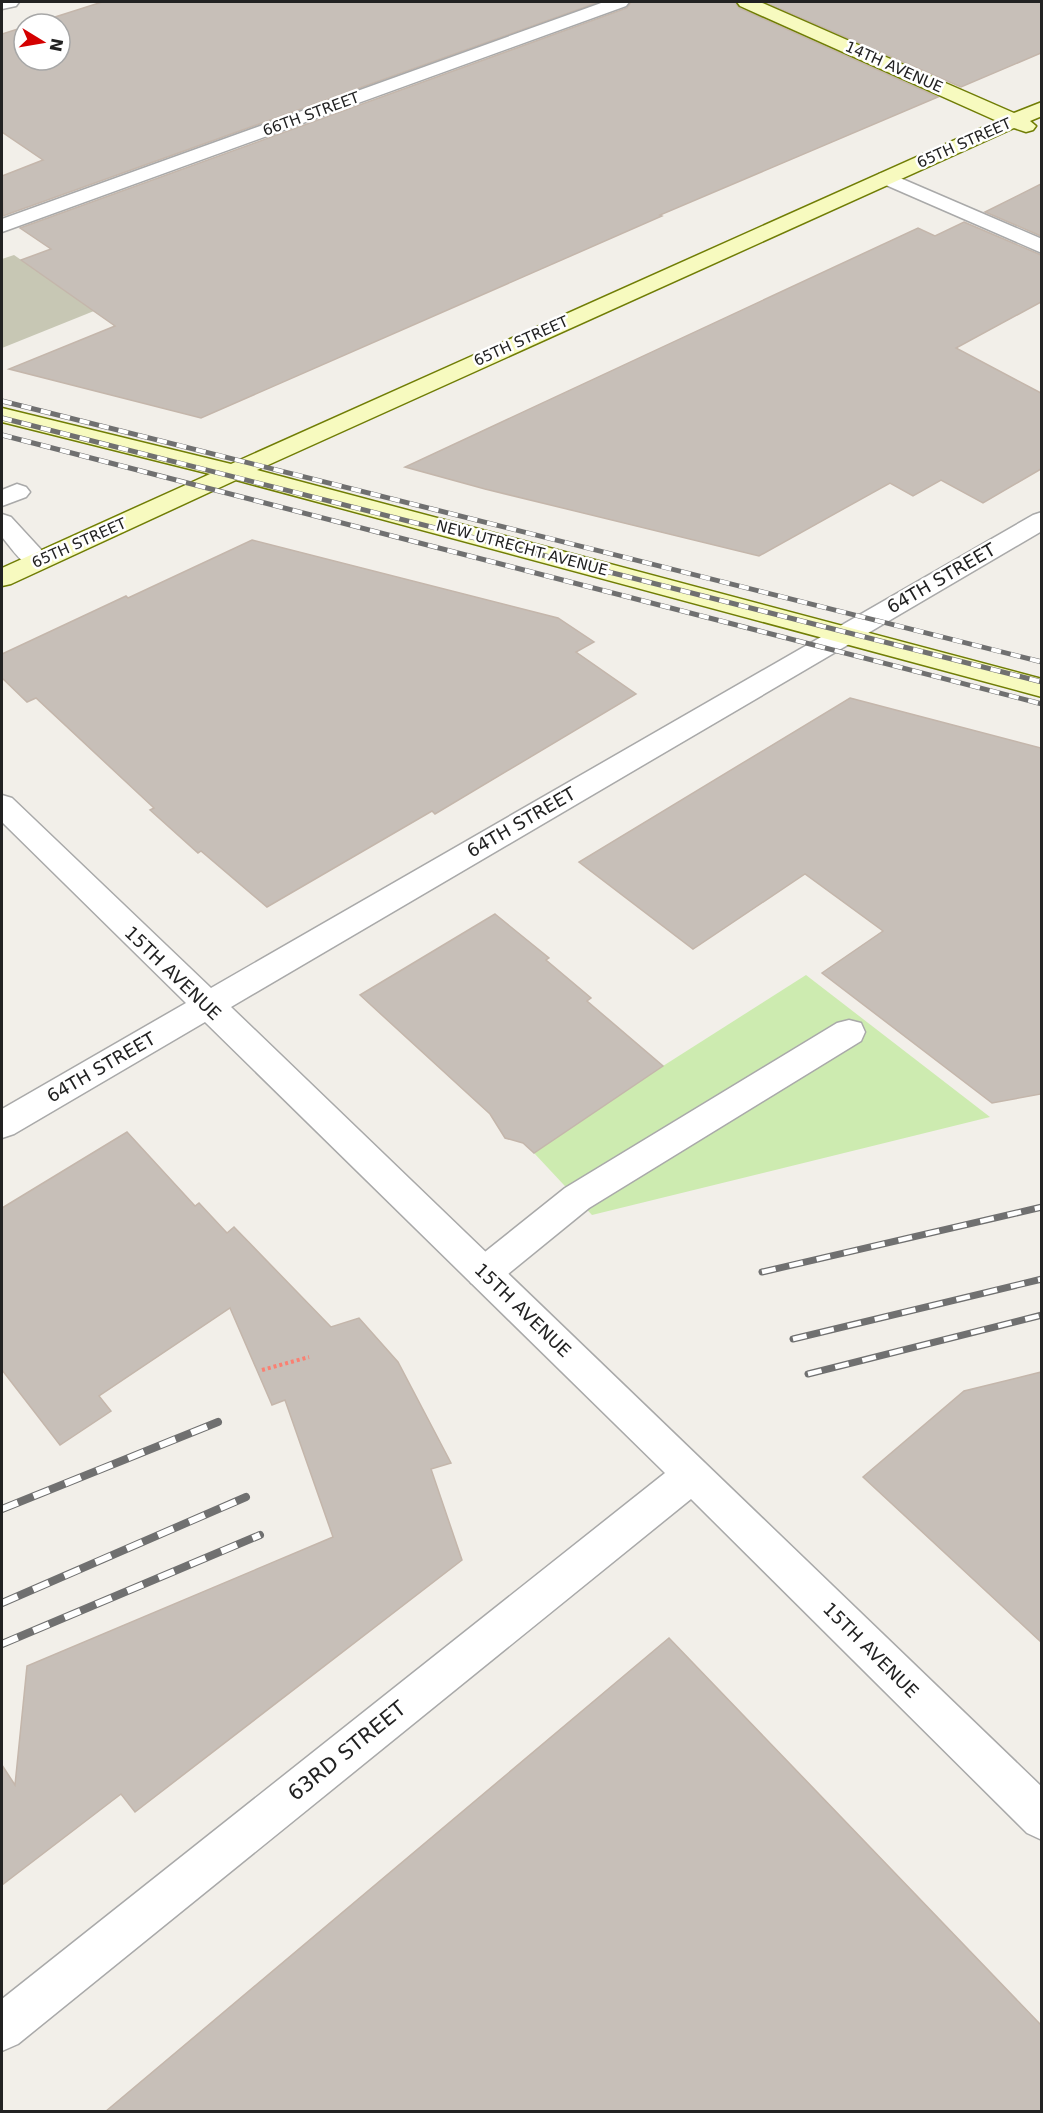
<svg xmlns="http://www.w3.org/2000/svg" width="1043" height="2113" font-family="'DejaVu Sans',sans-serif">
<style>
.construction{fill:#c7c7b4}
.grass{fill:#cdebb0}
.building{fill:#c7bfb8;stroke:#c4b6ab;stroke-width:1.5}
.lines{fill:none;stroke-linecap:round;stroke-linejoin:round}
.lane-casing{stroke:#a9a9a9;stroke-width:3}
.street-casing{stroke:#a9a9a9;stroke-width:3}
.secondary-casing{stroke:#707d05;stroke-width:3}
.path{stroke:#fa8072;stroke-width:4;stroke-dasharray:3 3;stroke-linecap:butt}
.lane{fill:#fff;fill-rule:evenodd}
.street{fill:#fff;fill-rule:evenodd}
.secondary{fill:#f7fabf;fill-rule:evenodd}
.rail-far2-casing{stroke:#707070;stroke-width:5}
.rail-far1-casing{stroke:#707070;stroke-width:7}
.rail-casing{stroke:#707070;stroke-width:8}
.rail-far2{stroke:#fff;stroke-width:4;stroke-dasharray:10;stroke-linecap:butt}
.rail-far1{stroke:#fff;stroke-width:4.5;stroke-dasharray:14;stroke-linecap:butt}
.rail{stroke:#fff;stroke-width:6;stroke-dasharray:17;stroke-linecap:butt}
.labels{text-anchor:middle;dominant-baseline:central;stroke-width:5;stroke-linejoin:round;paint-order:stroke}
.far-street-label{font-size:15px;fill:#222;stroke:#fff}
.street-label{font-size:18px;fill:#222;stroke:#fff}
.near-street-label{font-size:21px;fill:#222;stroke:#fff}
</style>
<rect width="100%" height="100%" fill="#f2efe9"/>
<path class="construction" d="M14,255L94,311L2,348V259Z"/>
<path class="grass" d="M806,975L990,1117L592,1215L534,1153L663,1066Z"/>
<g class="building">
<path d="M102,2H599L3,216L2,176L43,160L2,132V34L24,27V60H60V24H33Z"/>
<path d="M631,2H735L739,8L938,97L660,215L662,216L201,418L9,369L115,326L21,260L51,249L20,228L627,8Z"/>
<path d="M764,2H1041V53L961,87Z"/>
<path d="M1041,184V236L985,212Z"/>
<path d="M964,222L1041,255V302L956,348L1041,393V469L983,503L941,480L913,496L890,483L759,556L485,489L405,467L918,228L935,236Z"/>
<path d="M252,540L558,618L594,642L576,652L636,694L435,814L432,811L267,907L201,851L198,853L150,810L154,808L36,698L27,702L2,678V654L126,596L128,598Z"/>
<path d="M850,698L1041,748V1094L992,1103L822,973L883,931L805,874L693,949L579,862Z"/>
<path d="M495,914L549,958L546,960L591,998L587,1001L663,1066L534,1153L523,1143L505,1138L490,1114L360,995Z"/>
<path d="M127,1132L195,1206L199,1203L227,1233L234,1227L331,1327L359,1318L398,1362L451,1463L431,1469L462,1560L135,1812L121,1794L2,1885V1765L15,1785L27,1666L333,1537L285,1400L272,1405L230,1308L99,1396L111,1411L60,1445L2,1370V1208Z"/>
<path d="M1041,1372V1642L863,1477L964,1391Z"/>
<path d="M669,1638L1041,2025V2112H105Z"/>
</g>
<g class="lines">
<defs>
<g id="lane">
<path d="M886,172L1042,239V253L879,182L876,178L879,174Z"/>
<path d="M17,484L26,487L30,492L26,497L2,506V490Z"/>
<path d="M2,514L11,517L46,555L50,561L46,567C25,572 15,552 2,537Z"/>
<path d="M849,1020L861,1023L865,1032L861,1041L589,1208L497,1283L484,1288L471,1283L466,1273L471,1263L565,1188L837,1023Z"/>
</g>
<g id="street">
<path d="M2,2H19L16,6L2,9Z"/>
<path d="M604,2H629L626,6L2,232V219Z"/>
<path d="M1042,512V531L231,1007L1042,1787V1840L1027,1833L691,1499L18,2044L2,2051V1999L665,1473L205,1022L14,1134L2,1138V1109L186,1003L2,822V795L12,798L211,988L1033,515Z"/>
</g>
<path id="secondary" d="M737,2H760L1014,113L1042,102V116L1030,121L1036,126L1033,130L1026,132L1014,128L257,470L1042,679V697L236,480L11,584L2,586V568L210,474L2,422V408L231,464L997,121L740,6Z"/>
</defs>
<use href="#lane" class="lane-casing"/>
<use href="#street" class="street-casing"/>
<use href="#secondary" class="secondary-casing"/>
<path class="path" d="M262,1370L309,1357"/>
<use href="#lane" class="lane"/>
<use href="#street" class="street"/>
<use href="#secondary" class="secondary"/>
<defs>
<g id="rail-far2">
<path d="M2,401L1042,662"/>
<path d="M2,418L1042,682"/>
<path d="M2,435L1042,704"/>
</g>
<g id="rail-far1">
<path d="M762,1272L1042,1207"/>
<path d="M793,1339L1042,1279"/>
<path d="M808,1374L1042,1315"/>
</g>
<g id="rail">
<path d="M2,1509L218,1422"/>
<path d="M2,1603L246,1497"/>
<path d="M2,1644L260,1535"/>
</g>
</defs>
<use href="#rail-far2" class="rail-far2-casing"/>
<use href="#rail-far1" class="rail-far1-casing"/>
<use href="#rail" class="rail-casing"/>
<use href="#rail-far2" class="rail-far2"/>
<use href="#rail-far1" class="rail-far1"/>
<use href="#rail" class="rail"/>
</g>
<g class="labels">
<g class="far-street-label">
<text transform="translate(894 67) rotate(24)">14TH AVENUE</text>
<text transform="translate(311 114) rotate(-20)">66TH STREET</text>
<text transform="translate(964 143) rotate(-24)">65TH STREET</text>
<text transform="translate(521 341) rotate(-24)">65TH STREET</text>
<text transform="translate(79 543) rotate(-24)">65TH STREET</text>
<text transform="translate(522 548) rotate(15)">NEW UTRECHT AVENUE</text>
</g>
<g class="street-label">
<text transform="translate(941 578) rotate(-30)">64TH STREET</text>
<text transform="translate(521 822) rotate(-30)">64TH STREET</text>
<text transform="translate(173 973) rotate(44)">15TH AVENUE</text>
<text transform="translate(101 1067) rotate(-30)">64TH STREET</text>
<text transform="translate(523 1310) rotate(44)">15TH AVENUE</text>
<text transform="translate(871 1650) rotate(45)">15TH AVENUE</text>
</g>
<g class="near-street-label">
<text transform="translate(347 1751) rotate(-39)">63RD STREET</text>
</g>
</g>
<rect width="1043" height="2113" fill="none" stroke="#222222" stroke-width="6"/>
<g transform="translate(42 42) rotate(101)"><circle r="28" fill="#ffffff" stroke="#a7a7a7" stroke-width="1.5"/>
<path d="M0-4.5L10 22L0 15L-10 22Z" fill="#d40000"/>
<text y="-9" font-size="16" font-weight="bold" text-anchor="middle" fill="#222222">N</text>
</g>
</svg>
